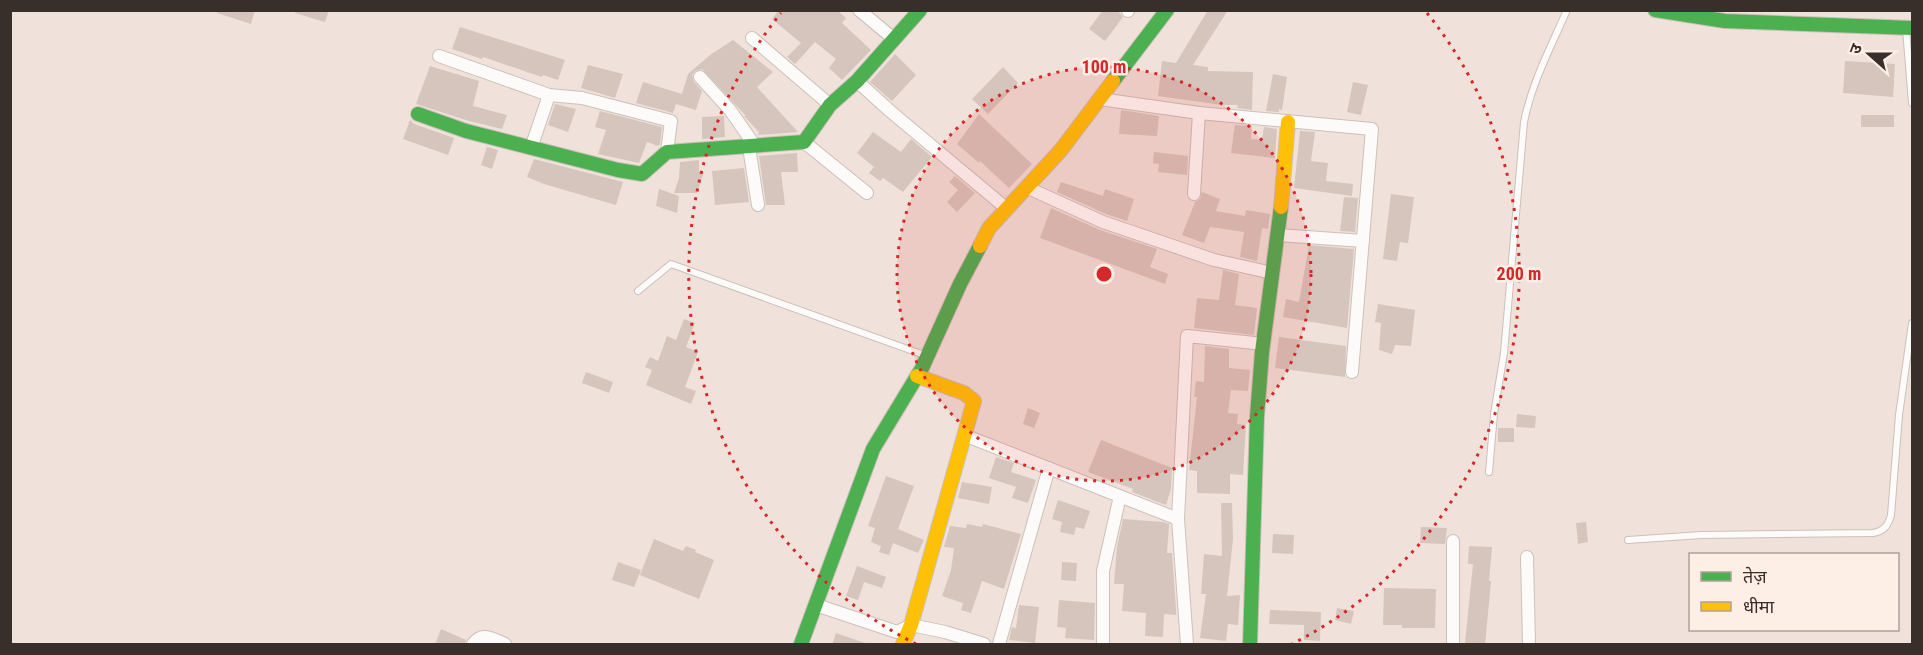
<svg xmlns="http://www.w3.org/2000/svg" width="1923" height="655" font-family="'Roboto Condensed','Noto Sans Devanagari',sans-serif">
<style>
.building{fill:#d6c5bc}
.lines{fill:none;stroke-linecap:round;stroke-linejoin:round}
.lane-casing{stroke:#cbc0ba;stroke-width:8}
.street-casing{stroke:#cbc0ba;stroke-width:14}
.fast-casing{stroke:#cbc0ba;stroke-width:16}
.slow-casing{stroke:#cbc0ba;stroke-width:16}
.lane{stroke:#fdfbf9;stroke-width:6}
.street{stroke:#fdfbf9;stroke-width:12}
.fast{stroke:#4caf50;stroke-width:14}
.slow{stroke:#ffc107;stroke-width:14}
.ring{fill:none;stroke:#d62828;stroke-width:3;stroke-dasharray:3 6}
.centre{fill:#d62828;stroke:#fdeee6;stroke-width:3}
.ring-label{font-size:18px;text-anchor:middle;font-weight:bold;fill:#d62828;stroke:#fdeee6;stroke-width:5;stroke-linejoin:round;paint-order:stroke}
</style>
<rect width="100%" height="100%" fill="#f0e2da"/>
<g class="building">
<path d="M218,10H255L251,24L217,13Z"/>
<path d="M296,10H329L325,22L295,13Z"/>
<path d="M779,10H837L846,18L842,23L871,50L842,80L829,68L836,59L815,42L795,64L787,57L801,43L772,19Z"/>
<path d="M1103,10H1117L1123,17L1105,41L1089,29Z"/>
<path d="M1208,10H1228L1193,65L1208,67V71L1253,72L1252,110L1237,108L1238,105H1222L1158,96L1162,61L1176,63Z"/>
<path d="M460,27L565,60L558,80L543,75L542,77L536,75L483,57L482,59L452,49Z"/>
<path d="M733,40L773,72L757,87L798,132L758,135L759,132L744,116H746L702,69L695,71L692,75L694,82L702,91L696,110L676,104L673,113L636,103L643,82L682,94L688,74L710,55Z"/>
<path d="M895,54L916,75L892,101L870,82Z"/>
<path d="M1845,61L1895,64L1893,97L1843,93Z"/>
<path d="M588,65L623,74L615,98L581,88Z"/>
<path d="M430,66L479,81L473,106L507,115L502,129L469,121L416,104Z"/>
<path d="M1003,67L1018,83L988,114L972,99Z"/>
<path d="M1273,74L1287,77L1282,110L1279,109V112L1266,111Z"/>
<path d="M1353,82L1368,85L1361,115L1347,112Z"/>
<path d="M555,104L576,109L568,132L548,125Z"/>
<path d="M1121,110L1159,116L1157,136L1119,134Z"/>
<path d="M600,111L662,127L660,144L658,146L647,142L639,163L598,154L606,130L595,127Z"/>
<path d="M979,114L1032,164L1009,188L980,161L979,163L957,144Z"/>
<rect x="1861" y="115" width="33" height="12"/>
<path d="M724,116L725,137L702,139V117Z"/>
<path d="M410,120L414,124L454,138L448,155L403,139Z"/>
<path d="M1235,125L1252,126L1251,139L1262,140L1264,127L1277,129L1275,158L1231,153Z"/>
<path d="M1300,131L1315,132L1311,161L1328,163L1326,181L1353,184L1352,196L1294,188Z"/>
<path d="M873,132L901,152L911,139L932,157L903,192L883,178L880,181L869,173L874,167L857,153Z"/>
<path d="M487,147L498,150L492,169L481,165Z"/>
<path d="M1154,152L1188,156L1187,175L1158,172L1159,164L1153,163Z"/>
<path d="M797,153L798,172H781L785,205H766L759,156Z"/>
<path d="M534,159L623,182L616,205L544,184L527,177Z"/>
<path d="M699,160V172H704L697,193H674L679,178L680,162Z"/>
<path d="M744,168L749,202L715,205L712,171Z"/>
<path d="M955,176L975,193L957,212L947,202L958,190L949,182Z"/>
<path d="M1061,182L1103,196L1105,189L1134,199L1127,221L1106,214L1057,192Z"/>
<path d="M659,189L679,196L677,213L656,206Z"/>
<path d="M1202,192L1220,199L1216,211L1245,216L1246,210L1270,214L1268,229L1262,228L1257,261L1240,257L1244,232L1210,227L1204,243L1182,235L1195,202L1200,199Z"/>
<path d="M1391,194L1414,197L1408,243L1400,242L1397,261L1383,259Z"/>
<path d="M1344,197L1358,198L1355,232L1340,231Z"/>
<path d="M1051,208L1100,230L1157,249L1150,267L1168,274L1165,284L1040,238Z"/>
<path d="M1309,245L1354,249L1347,328L1283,317L1286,299L1299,302Z"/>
<path d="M1223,270L1239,274L1235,305L1257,308L1254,335L1194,328L1197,298L1219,300Z"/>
<path d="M1378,304L1415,310L1411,346L1395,345L1392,354L1379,350L1381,323L1375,322Z"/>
<path d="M684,319L695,323L686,347L698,352L685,387L696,391L691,404L646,385L652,370L645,367L650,357L658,361L667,336L676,340Z"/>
<path d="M1279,337L1346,346L1345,377L1275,368Z"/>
<path d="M1205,346L1229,349V368L1250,370L1248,391L1231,390L1228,413L1238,414L1237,424L1246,425L1243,475L1230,474V494L1197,493V471L1189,470L1197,397H1194L1196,381L1204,382Z"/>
<path d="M586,372L613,382L609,393L582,383Z"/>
<path d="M1028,408L1040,413L1034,428L1023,424Z"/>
<path d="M1517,414L1536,416L1535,428L1516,427Z"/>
<rect x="1498" y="428" width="16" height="14"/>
<path d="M1101,440L1172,468L1171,489L1166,505L1132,492L1133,489L1088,472Z"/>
<path d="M996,457L1014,463L1011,472L1036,480L1028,503L1012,498L1016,487L989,478Z"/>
<path d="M886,476L914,486L898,529L924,540L918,553L893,543L889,555L879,552L881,546L871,542L875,528L868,526Z"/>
<path d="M962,482L992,487L989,504L958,498Z"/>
<path d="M1058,500L1090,511L1084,529L1076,527L1074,535L1060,532L1062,522L1052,519Z"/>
<path d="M1221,503H1232L1233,539L1227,596L1240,595L1238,625L1228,624L1226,641L1200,638L1206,594H1201L1204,554L1222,556Z"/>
<path d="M1123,519L1163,522L1169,524L1167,553H1172L1176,609V615L1164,614L1163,637L1145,636L1146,613L1122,611L1124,584H1114L1117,547Z"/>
<path d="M1586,522L1588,542L1578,544L1576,523Z"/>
<path d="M967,524L982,527L983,524L1021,534L1004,589L982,581L971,613L961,610L963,603L942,596L951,570L954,548L944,547L950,526L966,528Z"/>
<path d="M1421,527L1447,528L1445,544L1420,543Z"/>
<path d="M1273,534L1294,535L1293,554L1272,553Z"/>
<path d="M654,539L683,551L686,546L696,550L695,552L714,560L699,599L640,575Z"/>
<path d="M1469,546L1492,547L1489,581H1491L1485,645L1465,643L1473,564H1468Z"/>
<path d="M618,562L641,570L634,587L612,580Z"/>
<path d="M1062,562L1077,563L1076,581L1061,580Z"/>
<path d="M857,566L886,577L882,588L864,582L858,600L846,596Z"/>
<path d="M1384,588L1436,589L1435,628H1402V625H1383Z"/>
<path d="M1059,600L1095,603L1094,640L1065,638L1066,628L1057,627Z"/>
<path d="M1019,605L1039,607L1035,643L1009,640L1012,627L1016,628Z"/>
<path d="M1337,608L1354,611L1351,624L1335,620Z"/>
<path d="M1270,610L1321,612L1320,641L1304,640V625L1269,624Z"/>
<path d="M441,629L466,640L465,645H435Z"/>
<path d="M836,633L865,643V645H832Z"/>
</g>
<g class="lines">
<defs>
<g id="lane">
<path d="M1906,29L1912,103"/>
<path d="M638,291L671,264L927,356"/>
<path d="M1489,472L1494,414L1504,353L1524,122C1532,82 1551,47 1567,10"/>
<path d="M1628,540L1701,535L1873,533C1884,531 1888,526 1891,515L1899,415L1912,323"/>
</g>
<g id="street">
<path d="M859,10L894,39"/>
<path d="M1128,10V11"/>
<path d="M752,38L830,105"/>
<path d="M439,56L549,95L582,98L671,121L667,152"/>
<path d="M700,77L730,110L755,146"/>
<path d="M857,81L890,111L1006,208"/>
<path d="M1100,99L1199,113L1372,129L1352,372"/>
<path d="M804,142L867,193"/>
<path d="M749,147L758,205"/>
<path d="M531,148L549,95"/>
<path d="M1026,187L1103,222L1214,260L1272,273"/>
<path d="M1194,194L1199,113"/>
<path d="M1278,235L1363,241"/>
<path d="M964,435L1178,519"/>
<path d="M1527,557L1529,644"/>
<path d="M816,605L897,632L911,625L945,632L984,644"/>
<path d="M473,644C482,631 493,639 505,644"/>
<path d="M999,644L1049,468"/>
<path d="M1103,644V571L1120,496"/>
<path d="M1187,644L1178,519L1187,336L1264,344"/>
<path d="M1453,644V541"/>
</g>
<g id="fast">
<path d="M1655,10L1725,21L1912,28"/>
<path d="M1113,81L1167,10"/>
<path d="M418,114L466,131L618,170L642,174L667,152L804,142L830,105L857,81L920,10"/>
<path d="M801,644L873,449L922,368L960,284L980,246"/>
<path d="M1250,644L1257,417L1262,352L1281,207"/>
</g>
<g id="slow">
<path d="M1281,207L1288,122"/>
<path d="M980,246L989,228L1061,150L1113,81"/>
<path d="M903,644L911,625L974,401L964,393L917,376"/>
</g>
</defs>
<use href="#lane" class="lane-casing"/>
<use href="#street" class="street-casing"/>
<use href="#fast" class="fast-casing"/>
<use href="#slow" class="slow-casing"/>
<use href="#lane" class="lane"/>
<use href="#street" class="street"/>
<use href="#fast" class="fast"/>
<use href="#slow" class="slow"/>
</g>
<circle cx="1104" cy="274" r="207" fill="#d62828" fill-opacity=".12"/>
<g class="ring">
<circle cx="1104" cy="274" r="207"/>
<path d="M916 644A415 415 0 0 1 781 13M1427 13A415 415 0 0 1 1292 644"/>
</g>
<circle cx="1104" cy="274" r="9" class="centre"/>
<g class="ring-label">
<text x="1104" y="73">100 m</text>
<text x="1519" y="280">200 m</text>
</g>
<rect width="1923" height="655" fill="none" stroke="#382e2a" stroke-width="24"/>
<rect x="1689" y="553" width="210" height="78" fill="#fdeee6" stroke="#aea19b" stroke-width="1.5"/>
<rect x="1701" y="572" width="30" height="9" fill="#4caf50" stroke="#aea19b" stroke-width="1.5"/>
<text x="1743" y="583" font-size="18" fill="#382e2a">तेज़</text>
<rect x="1701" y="602" width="30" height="9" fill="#ffc107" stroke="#aea19b" stroke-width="1.5"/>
<text x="1743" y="613" font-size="18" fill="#382e2a">धीमा</text>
<g transform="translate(1869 54) rotate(291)" stroke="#fdeee6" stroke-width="4.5" paint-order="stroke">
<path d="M0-4.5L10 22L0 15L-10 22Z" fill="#382e2a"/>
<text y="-9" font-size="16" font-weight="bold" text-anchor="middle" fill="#382e2a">उ</text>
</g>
</svg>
